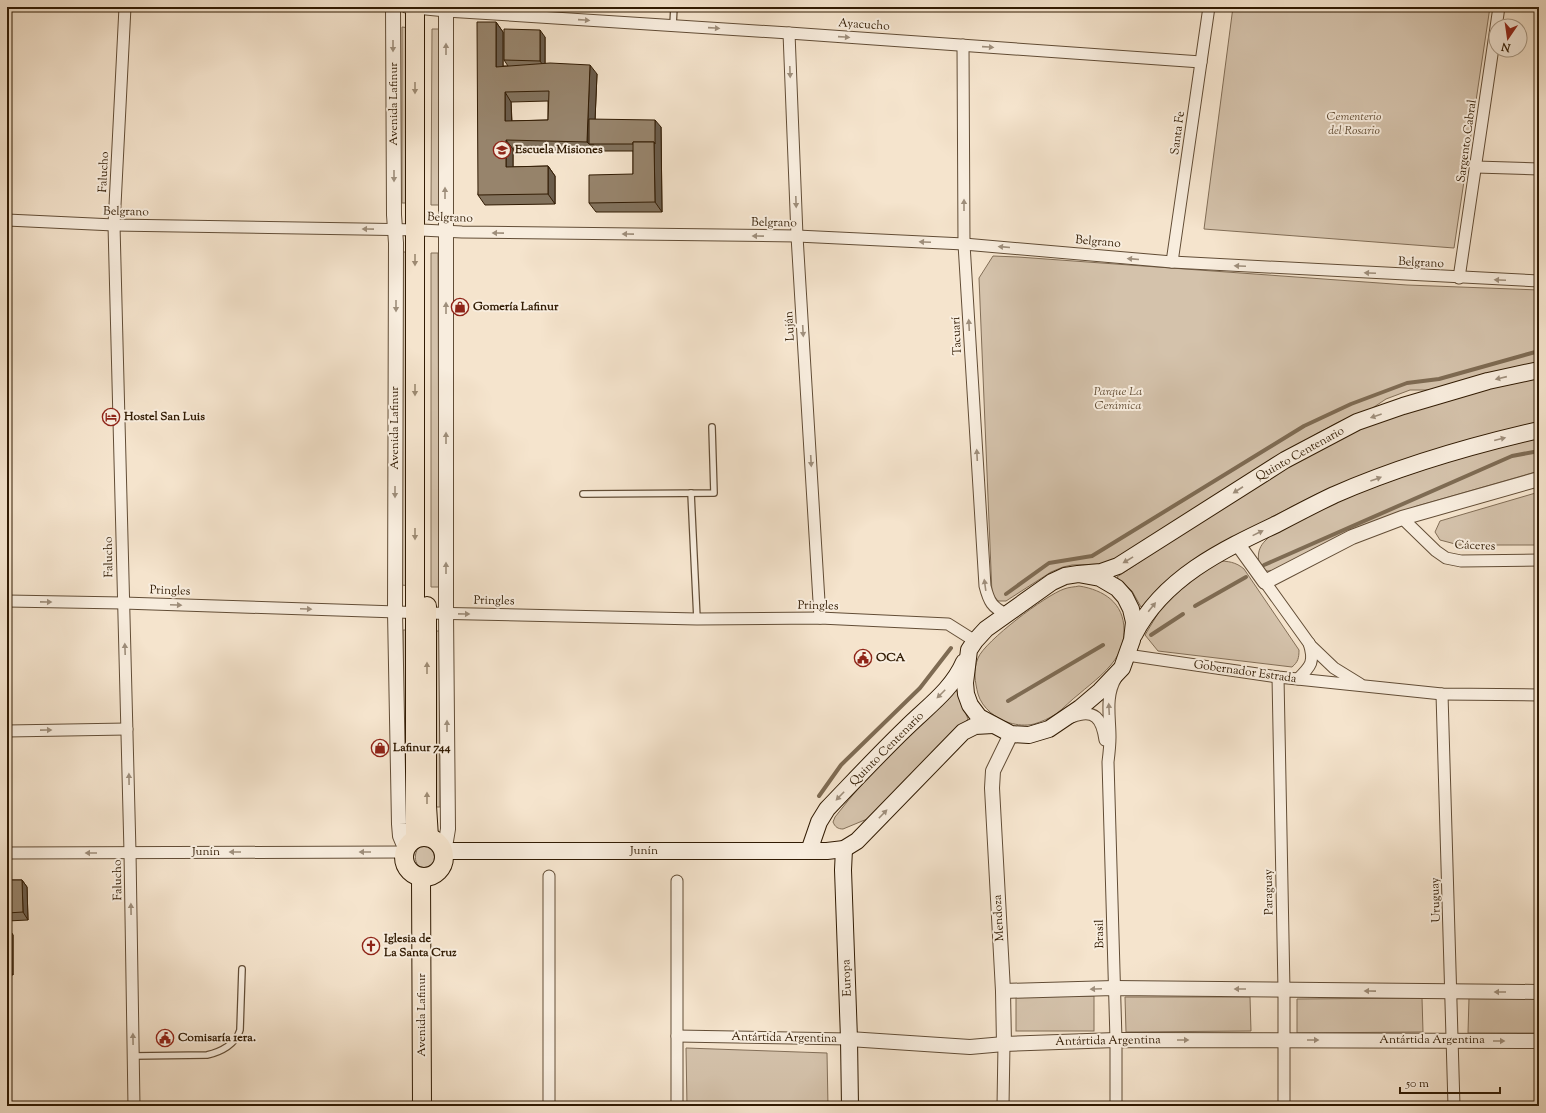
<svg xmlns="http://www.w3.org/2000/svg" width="1546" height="1113" font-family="'Sorts Mill Goudy',serif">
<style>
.green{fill:#d4c2ab;stroke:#826e57}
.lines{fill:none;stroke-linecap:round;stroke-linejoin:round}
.stream{stroke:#7e6b53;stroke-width:4}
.service-casing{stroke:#624d36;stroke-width:8}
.minor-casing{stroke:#624d36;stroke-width:13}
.tertiary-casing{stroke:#624d36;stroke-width:16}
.secondary-casing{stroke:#311b03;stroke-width:18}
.primary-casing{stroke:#311b03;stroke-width:20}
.service{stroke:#f8edde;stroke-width:5.5}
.minor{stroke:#f8edde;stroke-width:11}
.tertiary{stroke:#f8edde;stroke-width:14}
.secondary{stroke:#f8edde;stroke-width:16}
.primary{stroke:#f5e4cd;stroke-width:18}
.wall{fill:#82725d;stroke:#311b03;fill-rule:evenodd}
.shaded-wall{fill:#6a5c4c;stroke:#311b03}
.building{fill:#97846c;stroke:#311b03;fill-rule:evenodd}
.oneway{fill:#9e8e7b}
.oneway2{fill:#9d8a72}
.labels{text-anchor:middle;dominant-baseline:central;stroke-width:4;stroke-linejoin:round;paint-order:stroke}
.street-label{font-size:12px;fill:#311b03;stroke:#f8edde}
.park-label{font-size:12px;font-style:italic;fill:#624d35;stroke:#f8edde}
.poi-label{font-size:12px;font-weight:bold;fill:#311b03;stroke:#f8edde;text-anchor:start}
</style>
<rect width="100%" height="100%" fill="#f5e4cd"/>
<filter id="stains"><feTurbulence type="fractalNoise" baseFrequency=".005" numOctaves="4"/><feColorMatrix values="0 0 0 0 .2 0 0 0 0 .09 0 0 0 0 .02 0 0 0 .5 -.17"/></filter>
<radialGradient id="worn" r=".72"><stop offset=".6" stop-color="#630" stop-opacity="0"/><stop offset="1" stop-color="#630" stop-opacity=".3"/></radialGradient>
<g class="green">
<path d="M1233,7H1490L1454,248L1204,229Z"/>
<path d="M402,27L410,28L409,203H402Z"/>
<path d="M432,29H440L439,205H431Z"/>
<path d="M402,252H410V586L402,585Z"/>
<path d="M431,253H438L439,587H431Z"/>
<path d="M993,256L1018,257L1407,285L1539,290V363L1435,390H1410L1386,399L1368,411L1339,422L1318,433L1117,559L1102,564L1072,565L1063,567L1051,572L1006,601H998L992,594L979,278Z"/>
<path d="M1539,377V424L1378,470L1317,494L1270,518L1187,566L1141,607L1132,591L1117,577L1243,494L1306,456L1371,424L1467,393Z"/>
<path d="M1539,436V471L1417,506L1315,548L1274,571H1263C1257,562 1256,550 1265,541C1277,527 1297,520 1314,512C1387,479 1462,456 1539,436Z"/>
<path d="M1539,492V545H1459L1440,540L1435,532L1440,521Z"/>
<path d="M1217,561C1228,561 1236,562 1244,569L1299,650C1299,658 1298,662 1292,667L1158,651L1145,635L1166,600Z"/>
<path d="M1079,586C1104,590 1124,603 1124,630C1124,637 1123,646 1119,653C1110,670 1093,682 1079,694C1071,700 1064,708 1056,714C1050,718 1041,722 1034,724C1026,726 1017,725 1010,723C996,719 982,708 978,694C975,682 973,670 978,658C985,641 1046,595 1064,589C1069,587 1075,587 1079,586Z"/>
<path d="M403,630H411L410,806H403Z"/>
<path d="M433,631H441L440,807H432Z"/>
<path d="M956,689L968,719L872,817L843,829C838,829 835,827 833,822L835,817C871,770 914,730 956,689Z"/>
<path d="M422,844L430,845C438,853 436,865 427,870C413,869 412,851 422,844Z"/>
<rect x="1016" y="996" width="78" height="35"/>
<path d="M1125,997H1250L1251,1031L1126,1032Z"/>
<path d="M1422,998L1423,1032L1297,1033V999Z"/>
<path d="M1469,998L1539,999V1033H1468Z"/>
<path d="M686,1048L827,1053L828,1106H687Z"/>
</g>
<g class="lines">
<g class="stream">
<path d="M1264,565L1512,456L1539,451"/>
<path d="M1006,594L1049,563L1092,556L1304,426L1351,404L1407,383L1439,379L1539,351"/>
<path d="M1195,606L1246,577"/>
<path d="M1151,635L1183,614"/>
<path d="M1008,701L1103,645"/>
<path d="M819,796L841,765L920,688L951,648"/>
</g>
<defs>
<g id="service">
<path d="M673,25L674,7"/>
<path d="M691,493L697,619"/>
<path d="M583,494L714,493L712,427"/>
<path d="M133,1056L207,1055C221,1052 236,1044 240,1030L242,969"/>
</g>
<g id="minor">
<path d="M125,7L114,225L130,852L134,1106"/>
<path d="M406,7L446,11L789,33L1201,62"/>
<path d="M789,33L797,236L820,618"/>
<path d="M963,45L964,244L985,586C989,602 992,607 1006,614"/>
<path d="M1476,167L1539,169"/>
<path d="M7,220L114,225L421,230L462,232L797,236L964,244L1172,262L1539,281"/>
<path d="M1172,262L1209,7"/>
<path d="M1459,278L1499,7"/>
<path d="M1402,518L1436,551L1446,558L1461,561L1539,560"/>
<path d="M1265,582L1311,646L1334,668L1360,684"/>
<path d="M7,601L123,603L427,613L697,619L820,618L948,624L975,641"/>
<path d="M1127,655L1278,677L1442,694L1539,695"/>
<path d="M1278,677L1284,990V1106"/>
<path d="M1298,679C1311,666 1315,662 1309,643"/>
<path d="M1442,694L1454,1106"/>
<path d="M1072,717C1095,708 1102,719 1105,740"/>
<path d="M7,731L127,729"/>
<path d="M7,853L404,852"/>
<path d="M549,876V1106"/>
<path d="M677,881V1106"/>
<path d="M677,1036L849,1039"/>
<path d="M1003,1106L1004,1044"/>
<path d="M1116,1106V1040L1108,762C1109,754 1110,745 1110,737C1110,717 1105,696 1116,678"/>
</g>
<g id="tertiary">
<path d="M393,7L394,215L396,243L395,612L399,824L400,836L405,848"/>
<path d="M1237,543L1265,582L1352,537L1402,518L1539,479"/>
<path d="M442,848L446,841L448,829L446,613V7"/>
<path d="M1003,991L1114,988L1539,992"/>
<path d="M849,1039L970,1047L1004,1044L1116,1040L1539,1041"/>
<path d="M1004,1044L1003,991L992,788L993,771L1011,734"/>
</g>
<g id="secondary">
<path d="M1078,574L1100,578L1117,588L1125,597L1131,609L1134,622L1132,640L1122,668L1100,691L1080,708L1049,729L1029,735L1011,734L979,717L970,705L966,694L965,683L969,650L975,641L986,629L1052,582L1065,576L1078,574L1101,572L1118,566L1285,460L1357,422L1403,406L1488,381L1539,370"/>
<path d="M1134,635C1163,578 1222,550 1277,524C1296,514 1315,504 1334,495C1400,466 1469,446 1539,430"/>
<path d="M844,849L843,870L849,1039L850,1106"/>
<path d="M443,851H827L844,849L857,841L963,732L975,726L993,725"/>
<path d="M809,851L819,822L827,809C853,782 879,754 906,728C927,707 952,690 964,662"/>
</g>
<g id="primary">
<path d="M427,606V806L429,837"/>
<circle cx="424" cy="857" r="20"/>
<path d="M415,839V7"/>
<path d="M421,877L422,1106"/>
</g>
</defs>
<use href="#service" class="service-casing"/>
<use href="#minor" class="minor-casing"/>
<use href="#tertiary" class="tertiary-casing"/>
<use href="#secondary" class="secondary-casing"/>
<use href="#primary" class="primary-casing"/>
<use href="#service" class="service"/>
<use href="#minor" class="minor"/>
<use href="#tertiary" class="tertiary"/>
<use href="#secondary" class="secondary"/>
<use href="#primary" class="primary"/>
</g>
<g class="wall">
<path d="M496,22L503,32V66H508L504,60L545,37V64L597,74L595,120L661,127L662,212H596L589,203L633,174V151H594L513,149V167L548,166L555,176V204L485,205L478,195ZM548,101V120L512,121L511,102Z"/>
<path d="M7,880H22L27,887L28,920L7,921Z"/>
<path d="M7,927L13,935V975H7Z"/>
</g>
<g class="shaded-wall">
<path d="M496,22L503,32V77L496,67Z"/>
<path d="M540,30L545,37V68L540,61Z"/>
<path d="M590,65L597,74L594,144H589L587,142Z"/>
<path d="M505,92L511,102L512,131L505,121Z"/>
<path d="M655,120L661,127L662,212L655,202L654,142Z"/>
<path d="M506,140L513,149V176L506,167Z"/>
<path d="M548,166L555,176V204L548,194Z"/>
<path d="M22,880L27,887L28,920L23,912Z"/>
<path d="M8,927L13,935V975L8,968Z"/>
<path d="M7,993L8,994L9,1032L7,1029Z"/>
</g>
<g class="building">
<path d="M477,22H496V67L550,63L590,65L587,142L506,140V167L548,166V194L478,195ZM549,91L548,120L505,121V92Z"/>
<path d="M504,29L540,30V61L504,60Z"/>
<path d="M589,119L655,120V144L654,142H633V144H589Z"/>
<path d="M633,142H654L655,202L589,203V175L633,174Z"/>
<path d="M7,880H22L23,912L7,913Z"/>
<rect x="7" y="927" width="1" height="41"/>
</g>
<defs><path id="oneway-solid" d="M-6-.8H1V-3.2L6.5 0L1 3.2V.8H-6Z"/></defs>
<g class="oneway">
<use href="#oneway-solid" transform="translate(584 20) rotate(4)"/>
<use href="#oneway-solid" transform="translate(714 28) rotate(4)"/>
<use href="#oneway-solid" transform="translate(844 37) rotate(4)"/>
<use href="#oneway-solid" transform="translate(393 46) rotate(90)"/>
<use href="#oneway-solid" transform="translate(988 47) rotate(4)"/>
<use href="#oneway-solid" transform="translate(446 49) rotate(-90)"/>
<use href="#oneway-solid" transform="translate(790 72) rotate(88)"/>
<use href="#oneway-solid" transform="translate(394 176) rotate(90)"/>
<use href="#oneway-solid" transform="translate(445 193) rotate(-90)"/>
<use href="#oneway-solid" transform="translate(796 202) rotate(88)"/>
<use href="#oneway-solid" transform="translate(964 205) rotate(-90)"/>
<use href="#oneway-solid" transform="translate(368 229) rotate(-179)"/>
<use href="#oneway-solid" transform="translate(498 233) rotate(-179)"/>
<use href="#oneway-solid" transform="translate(628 234) rotate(-179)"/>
<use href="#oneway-solid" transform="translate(758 236) rotate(-179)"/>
<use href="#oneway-solid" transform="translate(925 242) rotate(-177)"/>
<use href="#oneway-solid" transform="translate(1004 247) rotate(-175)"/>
<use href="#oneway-solid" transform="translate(1133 259) rotate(-175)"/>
<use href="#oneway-solid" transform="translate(1240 266) rotate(-177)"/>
<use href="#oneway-solid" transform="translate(1370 273) rotate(-177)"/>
<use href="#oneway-solid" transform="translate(1500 280) rotate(-178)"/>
<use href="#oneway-solid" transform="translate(396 306) rotate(90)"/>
<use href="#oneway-solid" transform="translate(446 308) rotate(-90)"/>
<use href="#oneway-solid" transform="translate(969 325) rotate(-93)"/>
<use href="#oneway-solid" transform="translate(803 331) rotate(87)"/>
<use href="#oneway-solid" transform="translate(1501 378) rotate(167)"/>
<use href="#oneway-solid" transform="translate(1376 416) rotate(161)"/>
<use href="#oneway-solid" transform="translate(446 438) rotate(-90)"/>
<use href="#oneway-solid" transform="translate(1500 439) rotate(-14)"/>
<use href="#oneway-solid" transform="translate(977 455) rotate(-93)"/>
<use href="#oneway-solid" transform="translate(811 461) rotate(87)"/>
<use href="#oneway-solid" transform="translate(1376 479) rotate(-20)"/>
<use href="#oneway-solid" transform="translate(1238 490) rotate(147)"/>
<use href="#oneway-solid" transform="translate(395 492) rotate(90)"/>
<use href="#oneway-solid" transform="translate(1258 533) rotate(-26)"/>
<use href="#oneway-solid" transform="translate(1128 560) rotate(149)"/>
<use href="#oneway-solid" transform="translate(446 568) rotate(-90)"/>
<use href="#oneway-solid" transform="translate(985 585) rotate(-98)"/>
<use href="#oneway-solid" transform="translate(46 602) rotate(1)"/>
<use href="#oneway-solid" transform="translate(176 605) rotate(2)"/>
<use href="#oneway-solid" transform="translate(1152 607) rotate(-51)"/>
<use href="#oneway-solid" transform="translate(306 609) rotate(2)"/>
<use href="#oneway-solid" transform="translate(464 614) rotate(1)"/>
<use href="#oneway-solid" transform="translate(125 649) rotate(-92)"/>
<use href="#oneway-solid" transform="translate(941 694) rotate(135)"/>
<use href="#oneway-solid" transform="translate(1109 709) rotate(-93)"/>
<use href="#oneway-solid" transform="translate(447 726) rotate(-90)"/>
<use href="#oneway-solid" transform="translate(46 730) rotate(-1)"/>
<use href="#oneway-solid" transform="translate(129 779) rotate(-91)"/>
<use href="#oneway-solid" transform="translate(840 796) rotate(134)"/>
<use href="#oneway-solid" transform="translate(883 814) rotate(-46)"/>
<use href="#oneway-solid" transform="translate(235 852) rotate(180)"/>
<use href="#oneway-solid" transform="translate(365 852) rotate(180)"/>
<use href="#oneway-solid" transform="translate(91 853) rotate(180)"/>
<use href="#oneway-solid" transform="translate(131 909) rotate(-91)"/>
<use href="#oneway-solid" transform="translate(1096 989) rotate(178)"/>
<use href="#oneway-solid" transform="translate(1240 989) rotate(-180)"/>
<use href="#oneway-solid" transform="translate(1370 991) rotate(-179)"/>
<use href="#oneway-solid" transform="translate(1500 992) rotate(-180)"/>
<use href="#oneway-solid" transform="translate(133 1039) rotate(-91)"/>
<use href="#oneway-solid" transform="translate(1183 1040)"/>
<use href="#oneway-solid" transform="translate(1313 1040)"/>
<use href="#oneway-solid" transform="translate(1499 1041)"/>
</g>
<g class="oneway2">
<use href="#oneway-solid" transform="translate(415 88) rotate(90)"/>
<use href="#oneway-solid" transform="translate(415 260) rotate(90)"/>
<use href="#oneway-solid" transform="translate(415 390) rotate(90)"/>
<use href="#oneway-solid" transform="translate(415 534) rotate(90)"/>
<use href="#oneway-solid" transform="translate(427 668) rotate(-90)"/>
<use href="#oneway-solid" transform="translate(427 798) rotate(-90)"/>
</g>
<defs>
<symbol id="school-ring" viewBox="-11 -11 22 22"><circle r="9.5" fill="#f8edde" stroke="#8f2418" stroke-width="1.5"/><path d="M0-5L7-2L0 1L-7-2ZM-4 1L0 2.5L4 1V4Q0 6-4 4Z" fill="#8f2418"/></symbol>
<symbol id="shop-ring" viewBox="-11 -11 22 22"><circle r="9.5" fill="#f8edde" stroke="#8f2418" stroke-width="1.5"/><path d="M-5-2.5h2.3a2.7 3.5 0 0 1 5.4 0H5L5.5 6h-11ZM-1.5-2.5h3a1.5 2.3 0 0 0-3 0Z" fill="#8f2418"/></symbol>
<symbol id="hotel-ring" viewBox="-11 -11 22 22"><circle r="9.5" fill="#f8edde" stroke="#8f2418" stroke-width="1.5"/><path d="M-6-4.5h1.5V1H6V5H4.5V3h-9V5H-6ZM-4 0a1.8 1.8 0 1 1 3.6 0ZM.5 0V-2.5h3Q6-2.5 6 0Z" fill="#8f2418"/></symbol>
<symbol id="civic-ring" viewBox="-11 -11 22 22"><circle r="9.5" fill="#f8edde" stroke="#8f2418" stroke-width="1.5"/><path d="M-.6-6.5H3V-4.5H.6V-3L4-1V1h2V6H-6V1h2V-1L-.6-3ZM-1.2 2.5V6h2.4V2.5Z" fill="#8f2418"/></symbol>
<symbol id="church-ring" viewBox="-11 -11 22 22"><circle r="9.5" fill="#f8edde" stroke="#8f2418" stroke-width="1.5"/><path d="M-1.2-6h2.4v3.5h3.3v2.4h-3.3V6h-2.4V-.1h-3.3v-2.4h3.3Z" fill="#8f2418"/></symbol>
</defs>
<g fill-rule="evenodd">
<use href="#school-ring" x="492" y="140" width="20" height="20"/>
<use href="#shop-ring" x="450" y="297" width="20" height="20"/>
<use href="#hotel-ring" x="101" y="407" width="20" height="20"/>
<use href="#civic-ring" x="853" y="648" width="20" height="20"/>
<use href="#shop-ring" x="370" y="738" width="20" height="20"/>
<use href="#church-ring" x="361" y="936" width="20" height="20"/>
<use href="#civic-ring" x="155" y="1028" width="20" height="20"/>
</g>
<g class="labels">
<g class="street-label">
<text transform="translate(864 25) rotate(4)">Ayacucho</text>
<text transform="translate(394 104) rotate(-90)">Avenida Lafinur</text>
<text transform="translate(1178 133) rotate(-82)">Santa Fe</text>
<text transform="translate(1467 141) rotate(-82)">Sargento Cabral</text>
<text transform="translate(104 172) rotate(-87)">Falucho</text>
<text transform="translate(126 212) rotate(1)">Belgrano</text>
<text transform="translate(450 218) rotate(2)">Belgrano</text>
<text transform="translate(774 223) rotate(1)">Belgrano</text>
<text transform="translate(1098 242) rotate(5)">Belgrano</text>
<text transform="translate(1421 263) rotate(3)">Belgrano</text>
<text transform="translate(790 326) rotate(-93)">Luján</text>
<text transform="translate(957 336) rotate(-93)">Tacuarí</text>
<text transform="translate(395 428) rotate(-90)">Avenida Lafinur</text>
<text transform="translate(1300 454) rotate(-29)">Quinto Centenario</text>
<text transform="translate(1475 546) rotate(2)">Cáceres</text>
<text transform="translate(109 557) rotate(-91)">Falucho</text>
<text transform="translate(170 591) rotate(2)">Pringles</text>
<text transform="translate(494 601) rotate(1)">Pringles</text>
<text transform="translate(818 606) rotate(1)">Pringles</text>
<text transform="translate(1245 672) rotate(8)">Gobernador Estrada</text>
<text transform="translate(887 749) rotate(-45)">Quinto Centenario</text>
<text x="644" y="851">Junín</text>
<text x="206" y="852">Junín</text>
<text transform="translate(118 880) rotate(-91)">Falucho</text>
<text transform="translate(1269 892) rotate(-91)">Paraguay</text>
<text transform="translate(1436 900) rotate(-92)">Uruguay</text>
<text transform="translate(999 918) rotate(-93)">Mendoza</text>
<text transform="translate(1100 934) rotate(-91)">Brasil</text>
<text transform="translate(847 978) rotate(-92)">Europa</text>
<text transform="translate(422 1015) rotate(-90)">Avenida Lafinur</text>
<text transform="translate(784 1038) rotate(1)">Antártida Argentina</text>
<text x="1432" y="1040">Antártida Argentina</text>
<text transform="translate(1108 1041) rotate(-1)">Antártida Argentina</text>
</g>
<g class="park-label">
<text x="1354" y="117">Cementerio<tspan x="1354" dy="14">del Rosario</tspan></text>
<text x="1118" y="392">Parque La<tspan x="1118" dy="14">Cerámica</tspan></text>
</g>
<g class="poi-label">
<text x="515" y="150">Escuela Misiones</text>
<text x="473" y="307">Gomería Lafinur</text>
<text x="124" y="417">Hostel San Luis</text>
<text x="876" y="658">OCA</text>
<text x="393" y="748">Lafinur 744</text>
<text x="384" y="939">Iglesia de<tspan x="384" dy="14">La Santa Cruz</tspan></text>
<text x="178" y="1038">Comisaría 1era.</text>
</g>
</g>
<rect width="1546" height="1113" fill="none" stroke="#f5e4cd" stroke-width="24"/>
<rect x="8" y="8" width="1530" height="1097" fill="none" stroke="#311b03" stroke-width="2"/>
<rect x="12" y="12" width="1522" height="1089" fill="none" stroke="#311b03"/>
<g transform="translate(1508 38) rotate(193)"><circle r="19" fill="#f8edde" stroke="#a89986"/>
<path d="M0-3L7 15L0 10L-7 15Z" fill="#8f2418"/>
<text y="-6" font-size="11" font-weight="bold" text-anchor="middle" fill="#311b03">N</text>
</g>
<path d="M1400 1087v6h100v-6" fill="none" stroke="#311b03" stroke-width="2"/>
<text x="1406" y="1087" font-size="12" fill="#311b03" stroke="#f8edde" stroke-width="3" paint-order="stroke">50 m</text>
<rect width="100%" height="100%" filter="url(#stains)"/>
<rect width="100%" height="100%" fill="url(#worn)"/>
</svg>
